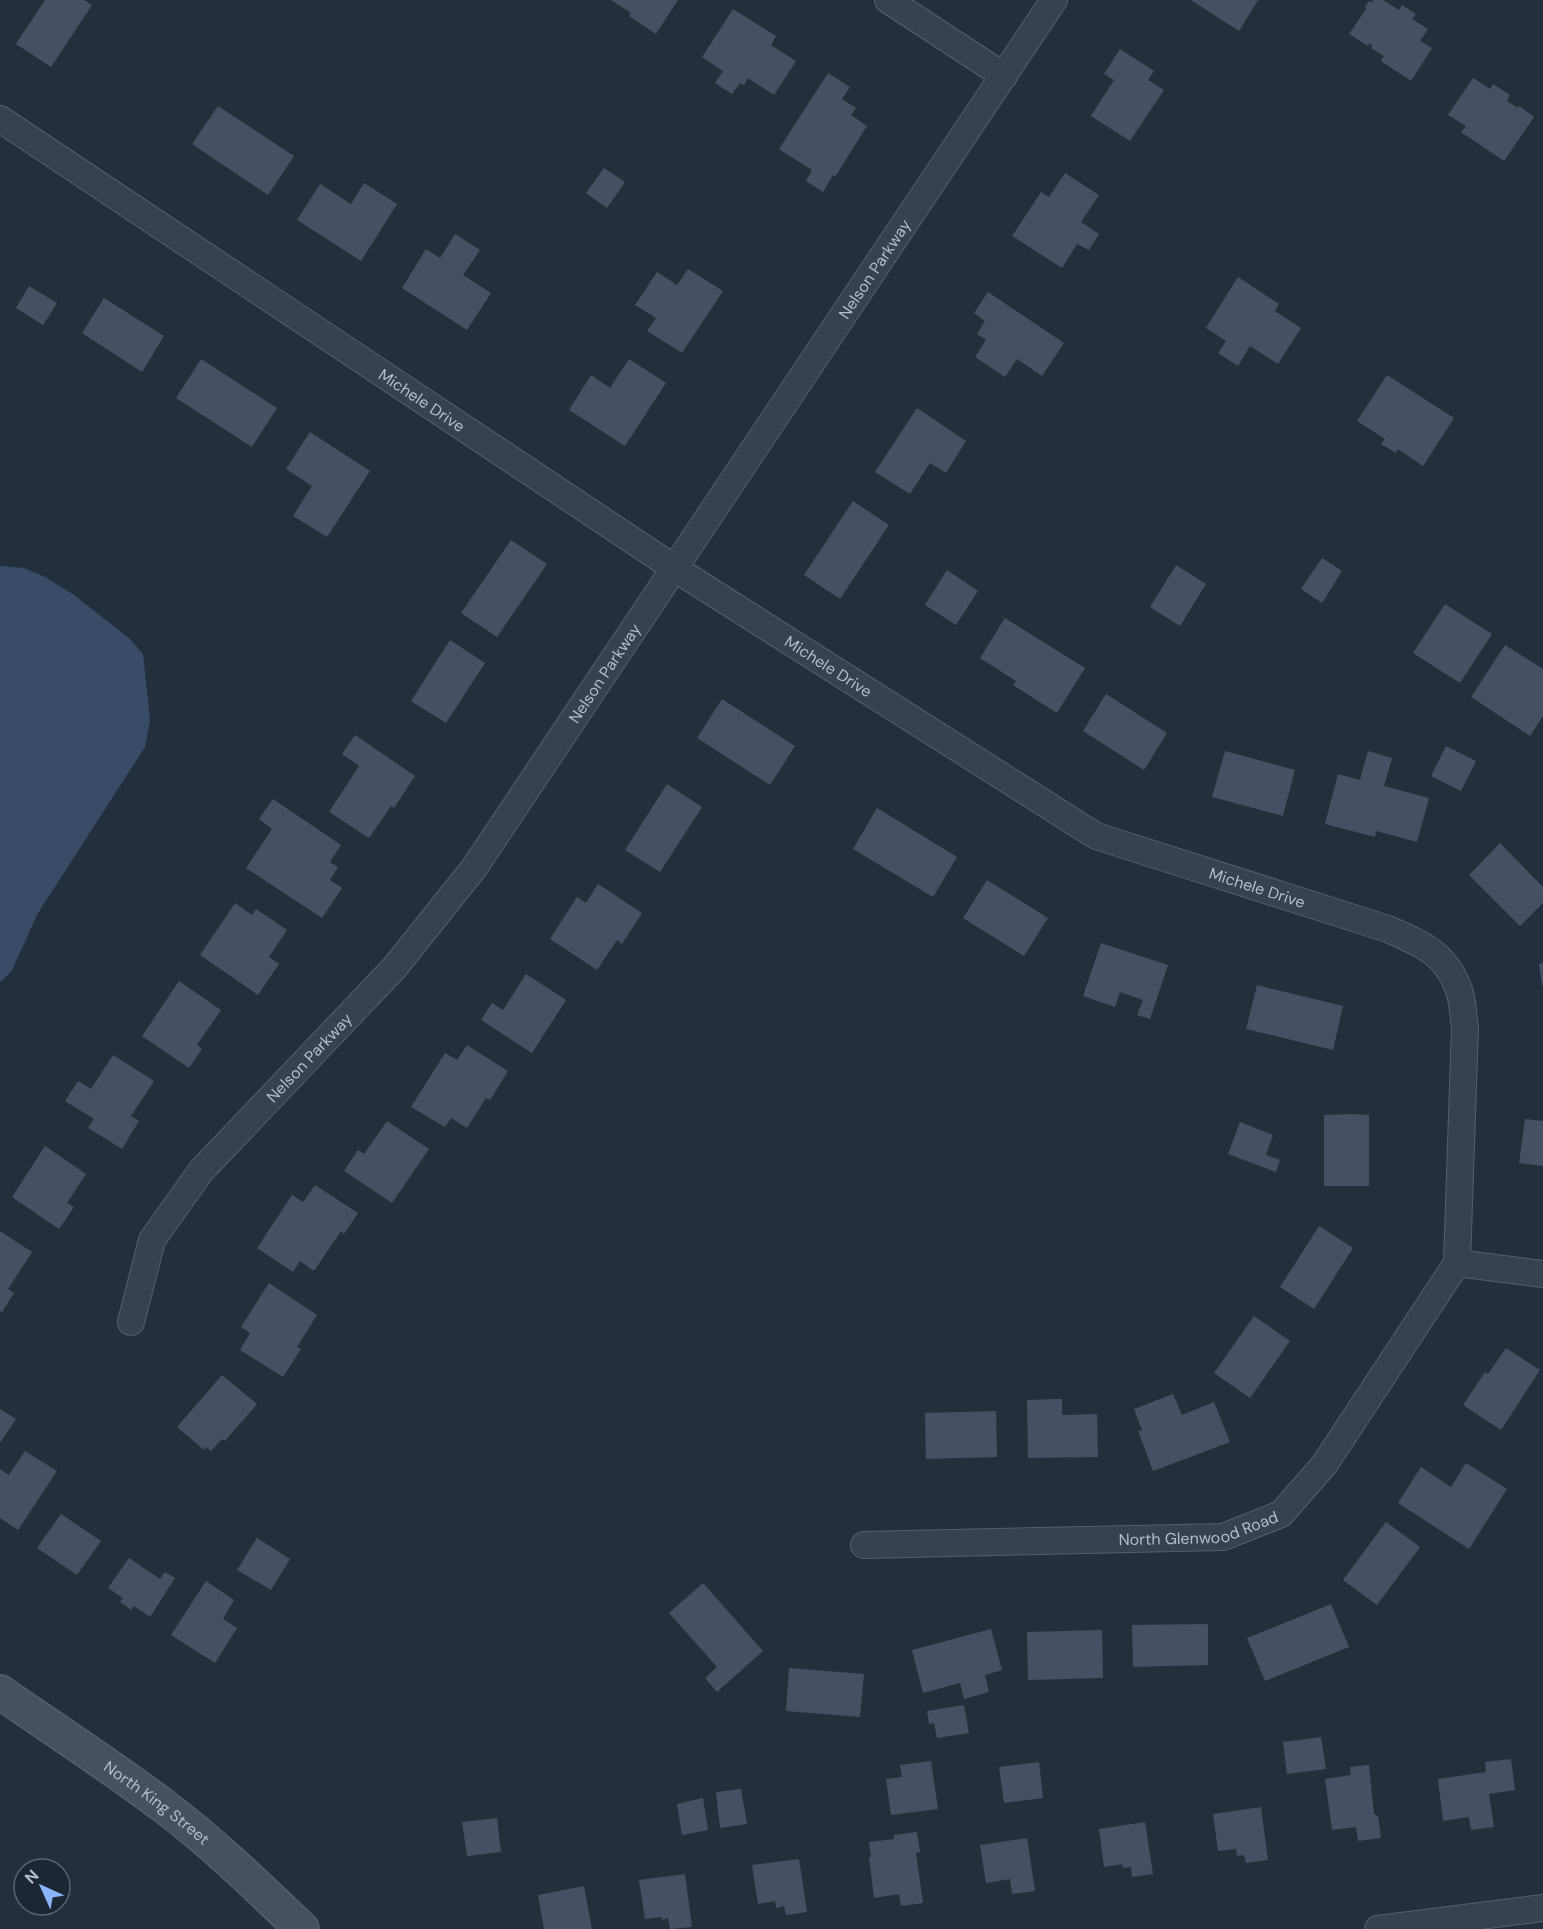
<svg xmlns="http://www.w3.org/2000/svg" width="1543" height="1929" font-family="'DM Sans',sans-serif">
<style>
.water{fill:#394c67}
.building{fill:#455162}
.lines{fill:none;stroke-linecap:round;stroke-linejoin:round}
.minor-casing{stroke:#565f6c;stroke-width:28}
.secondary-casing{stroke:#565f6c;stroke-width:36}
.minor{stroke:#38414e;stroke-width:26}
.secondary{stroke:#465061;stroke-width:33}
.labels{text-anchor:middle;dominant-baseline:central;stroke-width:4.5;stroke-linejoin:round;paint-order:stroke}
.street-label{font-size:16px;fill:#b4bcc9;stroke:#1d2633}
</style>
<rect width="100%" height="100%" fill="#242f3e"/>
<path class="water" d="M0,566L24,568L45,577L74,595L130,639L143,654L150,720L145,747L38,913L11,972L0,982Z"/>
<g class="building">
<path d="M45,0H84L92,5L51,67L16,44Z"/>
<path d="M611,0H678L656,34L629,16L631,13Z"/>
<path d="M1191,0H1258L1239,31Z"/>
<path d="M1373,0H1383L1399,10L1402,5L1416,14L1412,19L1428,29L1420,41L1432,48L1411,81L1381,61L1384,56L1371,48L1372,45L1370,43L1368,46L1349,34L1366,9L1365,7L1369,1L1372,3Z"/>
<path d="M733,9L776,36L771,45L796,61L774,95L748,78L744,85L740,83L732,94L715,83L723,71L702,57Z"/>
<path d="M1120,49L1154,71L1148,80L1164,90L1130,141L1091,116L1114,80L1104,74Z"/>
<path d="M828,73L850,87L842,99L856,108L851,115L867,126L835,177L833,175L823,192L806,181L812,170L779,149Z"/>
<path d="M1473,78L1490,89L1493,84L1510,95L1507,101L1518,108L1519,106L1534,117L1504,161L1461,132L1466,126L1448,115Z"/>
<path d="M218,106L294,156L268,195L192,144Z"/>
<path d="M604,168L625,182L607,208L586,193Z"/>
<path d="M1065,173L1099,195L1081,222L1099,234L1089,250L1077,244L1062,268L1012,236L1041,192L1049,197Z"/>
<path d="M364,183L397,204L361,261L297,220L320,184L351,204Z"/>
<path d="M455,234L480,250L463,275L491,293L467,330L402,288L426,249L440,258Z"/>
<path d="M688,269L723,291L682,353L647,331L656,318L635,305L657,272L677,285Z"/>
<path d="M1238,277L1279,304L1275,311L1301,328L1278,364L1250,346L1238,366L1218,353L1226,341L1206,328Z"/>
<path d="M29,286L57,303L43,325L16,308Z"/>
<path d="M988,292L1064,343L1042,376L1017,359L1005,377L975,357L986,340L977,334L985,321L974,313Z"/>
<path d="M104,298L164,336L142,372L82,333Z"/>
<path d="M201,359L277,408L252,447L176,398Z"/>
<path d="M629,359L666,383L625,446L569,410L591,375L610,388Z"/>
<path d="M1387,375L1454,418L1423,466L1398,449L1396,453L1381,444L1385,439L1357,421Z"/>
<path d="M917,408L966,441L946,473L930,463L910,494L875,472Z"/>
<path d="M310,432L370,471L327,537L293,516L312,486L286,469Z"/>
<path d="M853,501L889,525L840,599L804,575Z"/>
<path d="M511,540L547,564L497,637L461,613Z"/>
<path d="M1322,558L1342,571L1322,603L1301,589Z"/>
<path d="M1176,565L1206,584L1180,626L1150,607Z"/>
<path d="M947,570L978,591L956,625L925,605Z"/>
<path d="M1445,604L1492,634L1460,683L1413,653Z"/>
<path d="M1005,618L1085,668L1057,713L1013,685L1016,681L980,658Z"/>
<path d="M450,640L485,663L446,723L411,701Z"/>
<path d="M1505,645L1543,669V716L1530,736L1471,697Z"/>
<path d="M1106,694L1167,733L1144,770L1083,731Z"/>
<path d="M722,699L795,746L770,785L697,738Z"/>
<path d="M355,735L415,776L394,808L391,806L369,838L329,812L359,766L342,754Z"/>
<path d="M1446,746L1476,761L1461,791L1431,776Z"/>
<path d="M1225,751L1295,770L1283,816L1212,797Z"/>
<path d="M1368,751L1392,758L1384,786L1429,798L1417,842L1376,831L1375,837L1325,824L1338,774L1360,780Z"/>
<path d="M667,784L702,807L660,872L625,850Z"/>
<path d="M273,799L341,845L330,862L338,867L330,880L342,888L322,918L246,868L272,829L259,819Z"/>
<path d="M877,808L957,857L933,897L853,849Z"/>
<path d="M1500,843L1543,887V903L1520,926L1469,875Z"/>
<path d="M987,880L1048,918L1024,956L963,918Z"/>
<path d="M598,884L642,913L622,944L617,940L597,970L550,939L577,897L586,903Z"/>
<path d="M235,903L252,915L256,909L287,930L269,957L279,964L258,995L200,955Z"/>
<path d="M1101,943L1168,965L1150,1019L1137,1015L1143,1000L1120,992L1115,1007L1083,996Z"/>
<path d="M1543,963V985H1542L1539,964Z"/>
<path d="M526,974L566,1000L532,1053L481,1020L492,1003L503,1010Z"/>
<path d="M179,981L221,1010L197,1045L202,1049L189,1068L142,1036Z"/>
<path d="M1257,985L1343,1006L1333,1050L1246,1029Z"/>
<path d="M467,1045L508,1071L490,1100L486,1098L467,1128L451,1118L445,1127L411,1107L445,1053L457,1060Z"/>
<path d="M113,1055L154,1081L131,1116L139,1121L122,1149L88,1128L94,1119L65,1101L78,1081L91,1089Z"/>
<path d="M1352,1114L1369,1115V1186H1324V1115Z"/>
<path d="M1525,1119L1543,1121V1166L1519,1163Z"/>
<path d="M387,1121L429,1149L392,1203L344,1171L358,1150L364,1154Z"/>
<path d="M1240,1122L1273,1135L1266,1155L1280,1160L1276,1172L1228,1154Z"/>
<path d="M45,1146L86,1174L67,1203L74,1207L59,1229L12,1197Z"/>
<path d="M315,1185L358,1213L344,1234L341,1231L314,1271L300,1261L293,1272L257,1248L292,1195L303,1202Z"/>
<path d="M1319,1226L1353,1248L1314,1309L1280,1287Z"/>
<path d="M0,1231L32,1252L8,1289L14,1293L2,1312L0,1311Z"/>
<path d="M269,1283L317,1315L297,1347L301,1349L283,1377L240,1350L250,1333L241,1327Z"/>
<path d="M1254,1316L1290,1341L1250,1398L1214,1373Z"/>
<path d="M1506,1348L1540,1370L1501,1430L1463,1405L1485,1372L1488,1374Z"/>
<path d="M222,1375L257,1404L225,1441L222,1439L211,1451L206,1447L204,1450L177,1427Z"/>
<path d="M1173,1394L1182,1415L1214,1402L1230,1442L1153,1471L1138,1431L1142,1430L1134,1409Z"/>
<path d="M1055,1399H1062V1415L1097,1414L1098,1457L1028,1458L1027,1400Z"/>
<path d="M0,1409L16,1419L0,1443Z"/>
<path d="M996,1411L997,1457L926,1459L925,1413Z"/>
<path d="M25,1451L57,1471L18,1530L0,1518V1469L9,1475Z"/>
<path d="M1466,1463L1507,1489L1469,1549L1398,1503L1421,1467L1451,1487Z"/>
<path d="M61,1514L101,1541L77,1575L37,1548Z"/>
<path d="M1386,1522L1420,1547L1377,1605L1343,1580Z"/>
<path d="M257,1538L290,1559L271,1590L237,1570Z"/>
<path d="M129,1558L160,1579L165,1572L175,1578L150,1617L134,1606L131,1610L120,1602L123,1598L108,1588Z"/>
<path d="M206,1581L234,1600L223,1619L237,1628L215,1663L171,1635Z"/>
<path d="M703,1583L763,1651L717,1692L705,1678L717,1667L669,1613Z"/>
<path d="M1331,1604L1349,1647L1265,1681L1247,1638Z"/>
<path d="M1208,1624V1665L1133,1667L1132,1625Z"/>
<path d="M991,1629L1002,1670L985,1675L989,1692L964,1699L960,1683L923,1693L912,1650Z"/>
<path d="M1102,1630L1103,1678L1028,1680L1027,1632Z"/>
<path d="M789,1668L864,1674L860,1717L786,1711Z"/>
<path d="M964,1705L969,1733L937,1738L934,1723L929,1724L927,1711Z"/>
<path d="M1321,1737L1326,1769L1287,1774L1283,1742Z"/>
<path d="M1511,1759L1515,1790L1489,1794L1494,1827L1471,1830L1469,1817L1443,1821L1438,1779L1486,1772L1485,1762Z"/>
<path d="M931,1761L938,1809L891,1815L886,1779L902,1777L900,1765Z"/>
<path d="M1039,1762L1043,1798L1004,1803L999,1767Z"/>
<path d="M1369,1765L1374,1814L1378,1816L1381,1838L1358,1841L1356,1827L1332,1830L1325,1779L1351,1775L1350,1767Z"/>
<path d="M741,1789L747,1824L720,1828L716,1792Z"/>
<path d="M703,1798L708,1830L682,1835L677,1804Z"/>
<path d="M1261,1807L1268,1860L1246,1863L1244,1855L1237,1856L1236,1849L1218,1851L1213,1814Z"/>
<path d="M497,1818L501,1852L467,1856L462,1822Z"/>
<path d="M1145,1822L1153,1874L1132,1877L1131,1867L1123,1868L1122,1864L1104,1867L1099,1829Z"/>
<path d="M917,1832L920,1852L916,1853L923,1903L901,1906L899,1894L874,1898L869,1857H871L869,1842L894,1839V1835Z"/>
<path d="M1027,1838L1035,1891L1012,1894L1010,1879L986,1883L980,1845Z"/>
<path d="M799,1859L807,1912L786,1915L784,1906L776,1908L775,1901L758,1904L752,1865Z"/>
<path d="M685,1874L692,1927L670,1929L668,1918L662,1920V1917L645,1919L639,1880Z"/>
<path d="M584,1886L592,1929H544L538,1895Z"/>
</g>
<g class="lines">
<defs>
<g id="minor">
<path d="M888,0L1004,76"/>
<path id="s1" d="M0,119L674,568L1096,836L1388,929C1422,944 1446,953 1459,990C1463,1002 1463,1015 1465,1027L1457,1263"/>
<path id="s2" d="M131,1322L152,1240L201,1171L395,967L474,868L1054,0"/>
<path id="s3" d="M864,1545L1223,1537L1281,1514L1324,1465L1457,1263L1543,1274"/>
<path d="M1378,1929L1543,1908"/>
</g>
<g id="secondary">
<path id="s4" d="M0,1692C55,1730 112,1767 165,1807C214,1844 258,1887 302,1929"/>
</g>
</defs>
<use href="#minor" class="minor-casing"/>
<use href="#secondary" class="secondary-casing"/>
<use href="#minor" class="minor"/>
<use href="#secondary" class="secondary"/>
</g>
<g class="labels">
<g class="street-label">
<text stroke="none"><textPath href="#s2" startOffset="1298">Nelson Parkway</textPath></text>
<text stroke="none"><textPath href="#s1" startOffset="507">Michele Drive</textPath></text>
<text stroke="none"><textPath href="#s1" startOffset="993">Michele Drive</textPath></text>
<text stroke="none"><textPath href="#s2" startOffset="812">Nelson Parkway</textPath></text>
<text stroke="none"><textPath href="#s1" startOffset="1479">Michele Drive</textPath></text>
<text stroke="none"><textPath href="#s2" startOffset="326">Nelson Parkway</textPath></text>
<text stroke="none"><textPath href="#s3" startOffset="336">North Glenwood Road</textPath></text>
<text stroke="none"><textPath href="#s4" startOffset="192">North King Street</textPath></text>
</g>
</g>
<g transform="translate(42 1887) rotate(315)"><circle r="28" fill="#1d2633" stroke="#59626f" stroke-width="1.5"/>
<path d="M0-4.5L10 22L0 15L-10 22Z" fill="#8ab4f8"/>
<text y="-9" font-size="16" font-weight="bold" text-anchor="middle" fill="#b4bcc9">N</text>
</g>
</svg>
